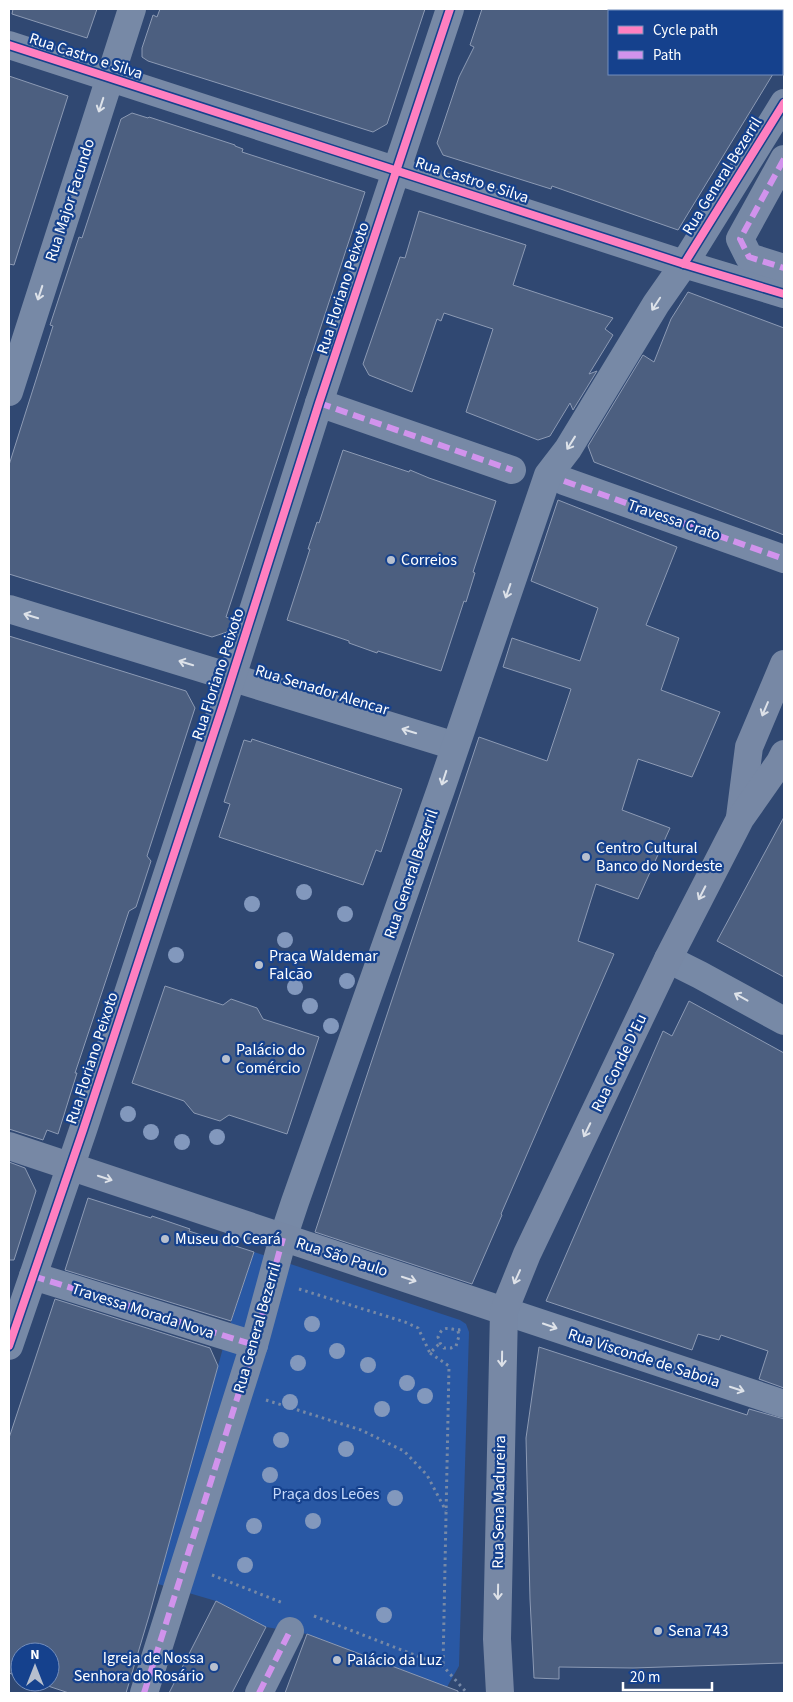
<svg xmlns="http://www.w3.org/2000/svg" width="793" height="1702" font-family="'Source Sans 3',sans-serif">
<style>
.green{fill:#2958a4}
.building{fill:#4c5f80;stroke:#8c9ab4}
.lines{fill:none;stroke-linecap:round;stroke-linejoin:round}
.path{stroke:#7789a6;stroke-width:3;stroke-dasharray:2.5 4;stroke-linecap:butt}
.minor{stroke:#7789a6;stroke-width:28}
.major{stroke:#7788a5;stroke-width:28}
.quiet{stroke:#d193ec;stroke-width:6;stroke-dasharray:12 6;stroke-linecap:butt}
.cycleway-casing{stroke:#15418d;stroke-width:11}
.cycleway{stroke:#ff80c0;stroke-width:8}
.tree{fill:#8298bd}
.oneway{stroke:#dde2e9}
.oneway2{stroke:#dde1e8}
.poi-dot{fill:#b7bfce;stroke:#15418d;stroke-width:2}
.labels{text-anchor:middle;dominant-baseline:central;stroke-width:4.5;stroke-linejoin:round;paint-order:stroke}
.street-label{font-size:16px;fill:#fff;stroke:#15418d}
.poi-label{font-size:16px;fill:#fff;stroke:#15418d;text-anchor:start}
.park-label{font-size:16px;fill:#c6dafb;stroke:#15418d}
</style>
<rect width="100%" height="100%" fill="#304872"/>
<path class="green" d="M254,1252L460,1320L466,1324L469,1332L459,1666L447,1687L307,1634L266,1627L216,1601L158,1584L226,1337Z"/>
<g class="building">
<path d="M13,9H97L87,38L12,14Z"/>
<path d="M160,9H425L387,124L373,132L148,61L142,57V48L153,15L157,17Z"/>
<path d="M482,9H609V74H773L678,230L552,186L551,189L443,155L437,143L459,77L474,47L470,45Z"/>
<path d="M9,76L68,96L14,265L9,264Z"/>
<path d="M132,113L148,118L149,117L235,145V146L243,149L242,152L365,192L226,617L234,620L230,631L212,637L9,574V465L53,326L50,325L79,237L82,238L121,119Z"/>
<path d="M419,211L526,245L513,285L613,318L605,329L613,335L589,374L597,371L573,410L570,403L550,436L538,440L466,412L493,329L444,313L441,321L437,319L412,392L369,375L363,364L400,257L405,258Z"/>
<path d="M688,292L784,328V535L594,462L588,446L643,355L654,362L671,319Z"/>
<path d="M343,450L409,472L410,470L429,478L496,501L473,572L475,573L466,602L464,601L441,671L378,651L377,653L349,643V641L287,620L310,549H308L317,522L319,523Z"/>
<path d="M558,500L677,547L646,625L679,638L661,690L720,712L692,777L638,759L622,810L670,828L638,899L596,884L578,941L614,954L501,1214L502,1215L472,1284L315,1232L479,737L547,761L571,689L503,667L512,638L580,661L598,608L531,581Z"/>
<path d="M9,636L186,691L195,708L147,856L151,861L136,907L129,911L75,1073H77L58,1134L47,1130L43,1140L9,1129Z"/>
<path d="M252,739L402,789L381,852L376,850L363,885L219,837L230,804L224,802L244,740L251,742Z"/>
<path d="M784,817V977L717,941Z"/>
<path d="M165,986L223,1005L231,999L257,1008L263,1019L319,1037L287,1134L229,1115L220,1121L194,1113L184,1101L132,1083Z"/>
<path d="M689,1001L784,1053V1388L759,1379L768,1351L721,1335L719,1340L698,1334L692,1350L546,1301L663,1031L672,1036Z"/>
<path d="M9,1162L25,1168L36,1191L14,1260H9Z"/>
<path d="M88,1198L151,1218L152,1216L190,1229L189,1231L254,1252L231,1321L65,1270Z"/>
<path d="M55,1299L210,1348L218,1366L149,1616L126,1693H69L36,1682H50V1652H20V1677L9,1673V1438Z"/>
<path d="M539,1347L747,1415L749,1409L784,1419V1663L633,1668L559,1667V1679L534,1678L530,1599L526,1438Z"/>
<path d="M216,1601L266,1627L232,1693H169Z"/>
<path d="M307,1634L458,1691V1693H285Z"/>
</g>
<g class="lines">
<g class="path">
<path d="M299,1289L405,1322L418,1328L430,1353L440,1343"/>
<path d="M458,1331L459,1336L456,1346L451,1348H444L440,1343L438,1337C444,1321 453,1333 463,1329"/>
<path d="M430,1353L449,1366L443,1666"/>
<path d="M266,1400L361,1430L404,1451L427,1475L446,1511"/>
<path d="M212,1575L283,1603"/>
<path d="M314,1616L443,1666L467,1693"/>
</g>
<g class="minor">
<path d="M9,45L684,264L784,294"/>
<path d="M784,159L740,239L749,257L784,268"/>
<path d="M9,392L132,9"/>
<path d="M319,403L512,470"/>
<path d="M564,481L784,559"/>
<path d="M9,609L455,746"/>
<path d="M668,959L700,975L784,1021"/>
<path d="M33,1276L254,1345"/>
<path d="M504,1311L784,1404"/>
<path d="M9,1346L83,1130L223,705L319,403L450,9"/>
<path d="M144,1693L254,1345L283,1238L295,1202L441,789L548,475L568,449L656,304L684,264L784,103"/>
<path d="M259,1693L290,1631"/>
</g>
<g class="major">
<path d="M740,817L749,747L784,664"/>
<path d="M9,1146L504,1311"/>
<path d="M500,1693L497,1639L504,1311L527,1254L668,959L740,819L780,762L784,754"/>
</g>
<g class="quiet">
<path d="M784,159L740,239L749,257L784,268"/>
<path d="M319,403L512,470"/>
<path d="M564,481L784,559"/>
<path d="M33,1276L254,1345"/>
<path d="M144,1693L254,1345L283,1238"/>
<path d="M259,1693L290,1631"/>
</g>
<defs>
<g id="cycleway">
<path d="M9,45L684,264L784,294"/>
<path d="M684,264L784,103"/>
<path d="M9,1346L83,1130L223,705L319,403L450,9"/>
</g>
</defs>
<use href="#cycleway" class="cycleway-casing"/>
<use href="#cycleway" class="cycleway"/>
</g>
<g class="tree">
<circle cx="304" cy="892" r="8"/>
<circle cx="252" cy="904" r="8"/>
<circle cx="345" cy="914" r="8"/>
<circle cx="285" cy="940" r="8"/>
<circle cx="176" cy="955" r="8"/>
<circle cx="347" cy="981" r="8"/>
<circle cx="295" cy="987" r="8"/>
<circle cx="310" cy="1006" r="8"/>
<circle cx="331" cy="1026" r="8"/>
<circle cx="128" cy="1114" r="8"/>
<circle cx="151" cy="1132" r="8"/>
<circle cx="217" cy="1137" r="8"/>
<circle cx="182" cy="1142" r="8"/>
<circle cx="312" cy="1324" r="8"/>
<circle cx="337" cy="1351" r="8"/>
<circle cx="298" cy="1363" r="8"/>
<circle cx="368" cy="1365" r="8"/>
<circle cx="407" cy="1383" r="8"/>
<circle cx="425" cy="1396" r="8"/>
<circle cx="290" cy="1402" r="8"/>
<circle cx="382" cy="1409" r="8"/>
<circle cx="281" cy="1440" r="8"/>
<circle cx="346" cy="1449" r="8"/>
<circle cx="270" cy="1475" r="8"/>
<circle cx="395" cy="1498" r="8"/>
<circle cx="313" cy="1521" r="8"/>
<circle cx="254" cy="1526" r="8"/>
<circle cx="245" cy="1565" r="8"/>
<circle cx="384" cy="1615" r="8"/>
</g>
<defs><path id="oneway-shaft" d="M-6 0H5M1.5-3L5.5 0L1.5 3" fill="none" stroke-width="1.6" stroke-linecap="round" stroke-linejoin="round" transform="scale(1.25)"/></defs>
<g class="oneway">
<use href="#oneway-shaft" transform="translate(101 105) rotate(108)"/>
<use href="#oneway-shaft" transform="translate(40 293) rotate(108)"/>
<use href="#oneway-shaft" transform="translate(656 304) rotate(123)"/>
<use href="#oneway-shaft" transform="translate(571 443) rotate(122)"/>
<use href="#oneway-shaft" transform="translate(508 591) rotate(109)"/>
<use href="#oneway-shaft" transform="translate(31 616) rotate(-163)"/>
<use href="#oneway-shaft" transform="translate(186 663) rotate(-163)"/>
<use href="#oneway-shaft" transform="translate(409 731) rotate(-163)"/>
<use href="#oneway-shaft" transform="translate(444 778) rotate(108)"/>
<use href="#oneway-shaft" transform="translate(741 997) rotate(-151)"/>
<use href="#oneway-shaft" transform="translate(550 1326) rotate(19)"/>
<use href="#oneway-shaft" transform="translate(737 1389) rotate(18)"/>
</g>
<g class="oneway2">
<use href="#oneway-shaft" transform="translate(765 709) rotate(113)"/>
<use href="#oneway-shaft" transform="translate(702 893) rotate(117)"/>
<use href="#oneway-shaft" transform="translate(587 1130) rotate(116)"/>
<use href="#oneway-shaft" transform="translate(105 1178) rotate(18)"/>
<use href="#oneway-shaft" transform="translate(517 1277) rotate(114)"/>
<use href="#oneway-shaft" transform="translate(409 1279) rotate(18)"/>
<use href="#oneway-shaft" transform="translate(502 1359) rotate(91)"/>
<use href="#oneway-shaft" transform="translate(498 1592) rotate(91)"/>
</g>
<g class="poi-dot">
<circle cx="391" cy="560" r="5"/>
<circle cx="586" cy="857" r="5"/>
<circle cx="259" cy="965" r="5"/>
<circle cx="226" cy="1059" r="5"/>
<circle cx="165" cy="1239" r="5"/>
<circle cx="658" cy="1631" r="5"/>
<circle cx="337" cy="1660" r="5"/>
<circle cx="214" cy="1667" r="5"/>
</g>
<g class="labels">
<g class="street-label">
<text transform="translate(86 56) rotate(18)">Rua Castro e Silva</text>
<text transform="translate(722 176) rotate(-58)">Rua General Bezerril</text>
<text transform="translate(472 180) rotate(18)">Rua Castro e Silva</text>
<text transform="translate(70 200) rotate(-72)">Rua Major Facundo</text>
<text transform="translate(343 288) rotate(-72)">Rua Floriano Peixoto</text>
<text transform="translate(674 520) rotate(19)">Travessa Crato</text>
<text transform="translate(218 674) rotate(-72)">Rua Floriano Peixoto</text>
<text transform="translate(322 690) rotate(17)">Rua Senador Alencar</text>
<text transform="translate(411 874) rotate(-71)">Rua General Bezerril</text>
<text transform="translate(92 1058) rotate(-72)">Rua Floriano Peixoto</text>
<text transform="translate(619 1063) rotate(-64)">Rua Conde D'Eu</text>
<text transform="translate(342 1257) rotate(18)">Rua São Paulo</text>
<text transform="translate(143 1311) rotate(18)">Travessa Morada Nova</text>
<text transform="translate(257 1328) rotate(-74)">Rua General Bezerril</text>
<text transform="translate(644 1358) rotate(18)">Rua Visconde de Saboia</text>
<text transform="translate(499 1502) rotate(-89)">Rua Sena Madureira</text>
</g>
<g class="poi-label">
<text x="401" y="560">Correios</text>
<text x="596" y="848">Centro Cultural<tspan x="596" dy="18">Banco do Nordeste</tspan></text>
<text x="269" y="956">Praça Waldemar<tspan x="269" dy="18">Falcão</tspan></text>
<text x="236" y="1050">Palácio do<tspan x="236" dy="18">Comércio</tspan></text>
<text x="175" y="1239">Museu do Ceará</text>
<text x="668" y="1631">Sena 743</text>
<text x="204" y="1658" text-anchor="end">Igreja de Nossa<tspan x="204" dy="18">Senhora do Rosário</tspan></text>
<text x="347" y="1660">Palácio da Luz</text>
</g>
<g class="park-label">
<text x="326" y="1494">Praça dos Leões</text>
</g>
</g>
<rect width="793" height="1702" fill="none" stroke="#ffffff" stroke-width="20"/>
<rect x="608" y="10" width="175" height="65" fill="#15418d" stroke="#738dbb"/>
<rect x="618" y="26" width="25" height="8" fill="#ff80c0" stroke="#738dbb"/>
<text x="653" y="35" font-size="15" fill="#ffffff">Cycle path</text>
<rect x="618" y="51" width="25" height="8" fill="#d193ec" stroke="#738dbb"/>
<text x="653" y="60" font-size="15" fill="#ffffff">Path</text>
<g transform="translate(35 1667)"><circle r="24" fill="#15418d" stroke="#738dbb"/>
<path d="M0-4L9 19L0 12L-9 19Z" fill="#b7bfce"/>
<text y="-8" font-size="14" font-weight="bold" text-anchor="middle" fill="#ffffff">N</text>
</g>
<path d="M623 1682v8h89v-8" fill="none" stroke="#ffffff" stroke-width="2.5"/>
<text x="630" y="1682" font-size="15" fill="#ffffff" stroke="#15418d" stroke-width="4" paint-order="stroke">20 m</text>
</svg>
